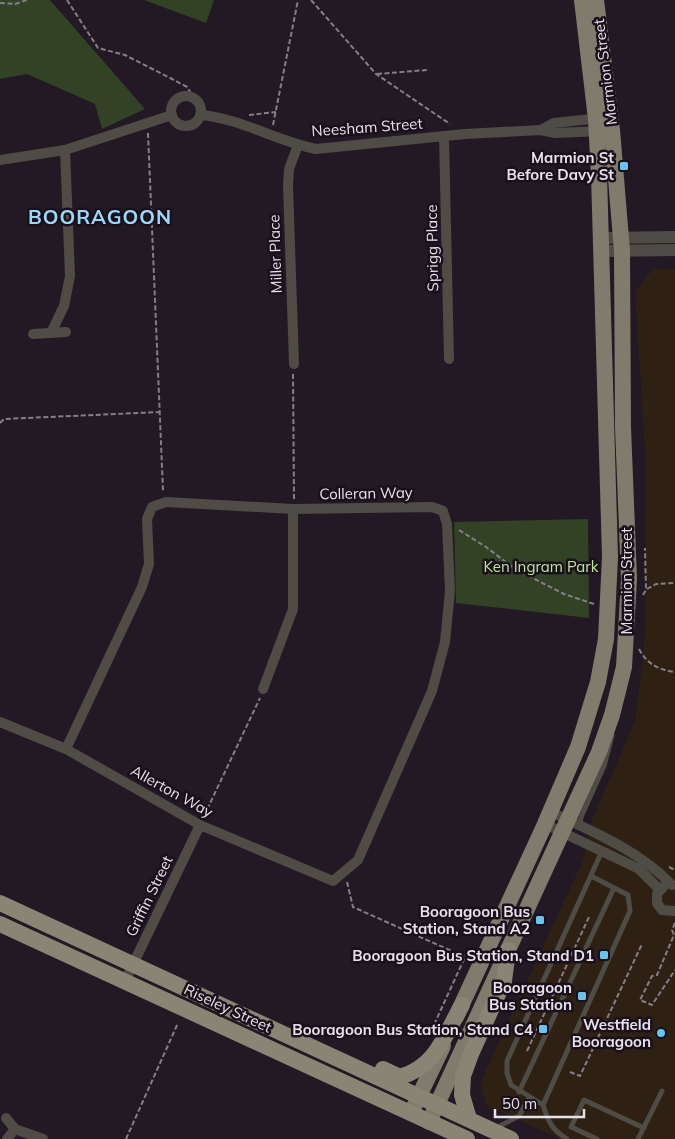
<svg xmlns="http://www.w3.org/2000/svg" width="675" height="1139" font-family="Mulish,sans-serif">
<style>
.commercial{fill:#2e2114}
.green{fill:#324224}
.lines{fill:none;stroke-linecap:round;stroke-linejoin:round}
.path{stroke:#857e87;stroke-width:2;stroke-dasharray:5 2.5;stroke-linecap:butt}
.service{stroke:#4e4c45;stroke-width:5}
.minor{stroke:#4e4c45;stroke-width:10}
.tertiary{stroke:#4e4c45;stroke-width:12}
.primary{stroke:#807b6d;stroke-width:16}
.trunk{stroke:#8a8475;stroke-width:16}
.poi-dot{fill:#66c4ef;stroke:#19101b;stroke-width:2}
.labels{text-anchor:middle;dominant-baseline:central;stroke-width:5;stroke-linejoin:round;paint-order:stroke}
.street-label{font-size:15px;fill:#e7e1e9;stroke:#19101b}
.poi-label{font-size:15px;font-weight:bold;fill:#e7e1e9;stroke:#19101b;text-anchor:end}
.park-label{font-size:15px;fill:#bde69a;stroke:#19101b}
.district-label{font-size:20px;font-weight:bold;letter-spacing:1px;fill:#97d9f9;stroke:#19101b}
</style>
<rect width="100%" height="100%" fill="#221924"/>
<path class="commercial" d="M653,269H675V1139H560L486,1105L480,1083L583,860L592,820L635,721L644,647L646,601V469L635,291Z"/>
<g class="green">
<path d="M0,0H50L145,109L102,129L95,104L27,74L0,79Z"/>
<path d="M144,0H214L206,23Z"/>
<path d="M588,519L589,618L456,603L454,522Z"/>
</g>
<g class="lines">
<g class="path">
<path d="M67,0L98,48L125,55L172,79L187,87L194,98"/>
<path d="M311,0L376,74L450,124"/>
<path d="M0,3L15,4L27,0"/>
<path d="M377,74L427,70"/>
<path d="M249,115L276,112"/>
<path d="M273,125L298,0"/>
<path d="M148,133L163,491"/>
<path d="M293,374L294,499"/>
<path d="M0,423L4,419L160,412"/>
<path d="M459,530L486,547L515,569L564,594L594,604"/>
<path d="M647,589L656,584L675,583"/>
<path d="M643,595L646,590L645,548"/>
<path d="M639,649C647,664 659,670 675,672"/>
<path d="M204,816L260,698"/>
<path d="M669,867L675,870"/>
<path d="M347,882L353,907L465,957L433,1027"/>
<path d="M675,923L672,930L674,935L657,975L652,976L640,1000L652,1005L675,970"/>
<path d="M527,1051L589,917"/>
<path d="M570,1072L580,1076L642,944"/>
<path d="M126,1139L178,1023"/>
</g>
<g class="service">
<path d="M580,826L581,817L604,766L612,736"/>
<path d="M519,1092L614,888"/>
<path d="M543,1105L511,1085L507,1073V1061L602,851"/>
<path d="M496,1128L519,1116L529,1098"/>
<path d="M567,1139C552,1130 548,1121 543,1105L630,911L628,895L591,876"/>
<path d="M597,1139L571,1127L584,1100L644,1128"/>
<path d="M638,1139L662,1091"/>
</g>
<g class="minor">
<circle cx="186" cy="111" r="15"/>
<path d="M200,115C240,118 276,141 316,149L465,134L541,130L555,133L602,131"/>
<path d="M541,130L554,123L601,118"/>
<path d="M444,136L449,359"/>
<path d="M0,160L65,150L172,115"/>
<path d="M51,333L64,306L70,276L65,150"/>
<path d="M33,334L66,332"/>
<path d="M294,364L288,185L289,169L298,145"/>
<path d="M263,689L293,609V509"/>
<path d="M0,722L66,749L200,825L333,881L358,860L432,691L445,642L450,591L447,524L443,511L432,507L293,509L166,502L152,507L147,519L149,564L142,587L66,749"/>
<path d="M551,812C594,832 638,850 672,885"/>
<path d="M545,824L639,869L660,890"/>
<path d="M664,886L657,894V903L662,910L675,911"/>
<path d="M125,981L200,825"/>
<path d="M6,1118L15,1129L43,1139"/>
<path d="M7,1139L15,1129"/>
</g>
<g class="tertiary">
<path d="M601,238L675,237"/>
<path d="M602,251L675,250"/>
</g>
<g class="primary">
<path d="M456,1017L545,824L578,747L598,682L606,639L610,557L599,175L596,119L582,0"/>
<path d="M411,1113L443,1046"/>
<path d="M429,1122L599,752L612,715L624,667L629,579L623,427L622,251L612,130L596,0"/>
</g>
<g class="trunk">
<path d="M0,903L511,1139"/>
<path d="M0,924L467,1139"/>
<path d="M383,1069L400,1077C437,1066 444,1036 462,1005"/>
<path d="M469,1119L462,1095L463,1076L471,1054L504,981L508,950"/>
</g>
</g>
<g class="poi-dot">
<rect x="619" y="161" width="10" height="10" rx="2.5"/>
<rect x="535" y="915" width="10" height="10" rx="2.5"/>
<rect x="599" y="950" width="10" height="10" rx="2.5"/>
<rect x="577" y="991" width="10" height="10" rx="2.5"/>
<rect x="538" y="1024" width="10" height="10" rx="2.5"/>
<circle cx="661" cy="1033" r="5"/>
</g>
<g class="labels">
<g class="street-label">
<text transform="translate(605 72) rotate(-97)">Marmion Street</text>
<text transform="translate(367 127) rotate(-4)">Neesham Street</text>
<text transform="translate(432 248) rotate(-91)">Sprigg Place</text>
<text transform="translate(275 254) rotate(-92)">Miller Place</text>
<text transform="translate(366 493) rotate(-1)">Colleran Way</text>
<text transform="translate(626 581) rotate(-90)">Marmion Street</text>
<text transform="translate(172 791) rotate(29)">Allerton Way</text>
<text transform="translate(149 896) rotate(-64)">Griffin Street</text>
<text transform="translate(228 1008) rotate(25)">Riseley Street</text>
</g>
<g class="poi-label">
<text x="614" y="157">Marmion St<tspan x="614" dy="17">Before Davy St</tspan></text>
<text x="530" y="911">Booragoon Bus<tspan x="530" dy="17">Station, Stand A2</tspan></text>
<text x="594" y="955">Booragoon Bus Station, Stand D1</text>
<text x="572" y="987">Booragoon<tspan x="572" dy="17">Bus Station</tspan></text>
<text x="651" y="1024">Westfield<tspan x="651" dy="17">Booragoon</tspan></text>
<text x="533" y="1029">Booragoon Bus Station, Stand C4</text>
</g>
<g class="park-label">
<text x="541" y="566">Ken Ingram Park</text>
</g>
<g class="district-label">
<text x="100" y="216">BOORAGOON</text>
</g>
</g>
<path d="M495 1109v8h89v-8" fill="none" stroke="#e7e1e9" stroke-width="2.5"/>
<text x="502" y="1109" font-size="15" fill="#e7e1e9" stroke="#19101b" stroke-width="4" paint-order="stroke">50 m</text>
</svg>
